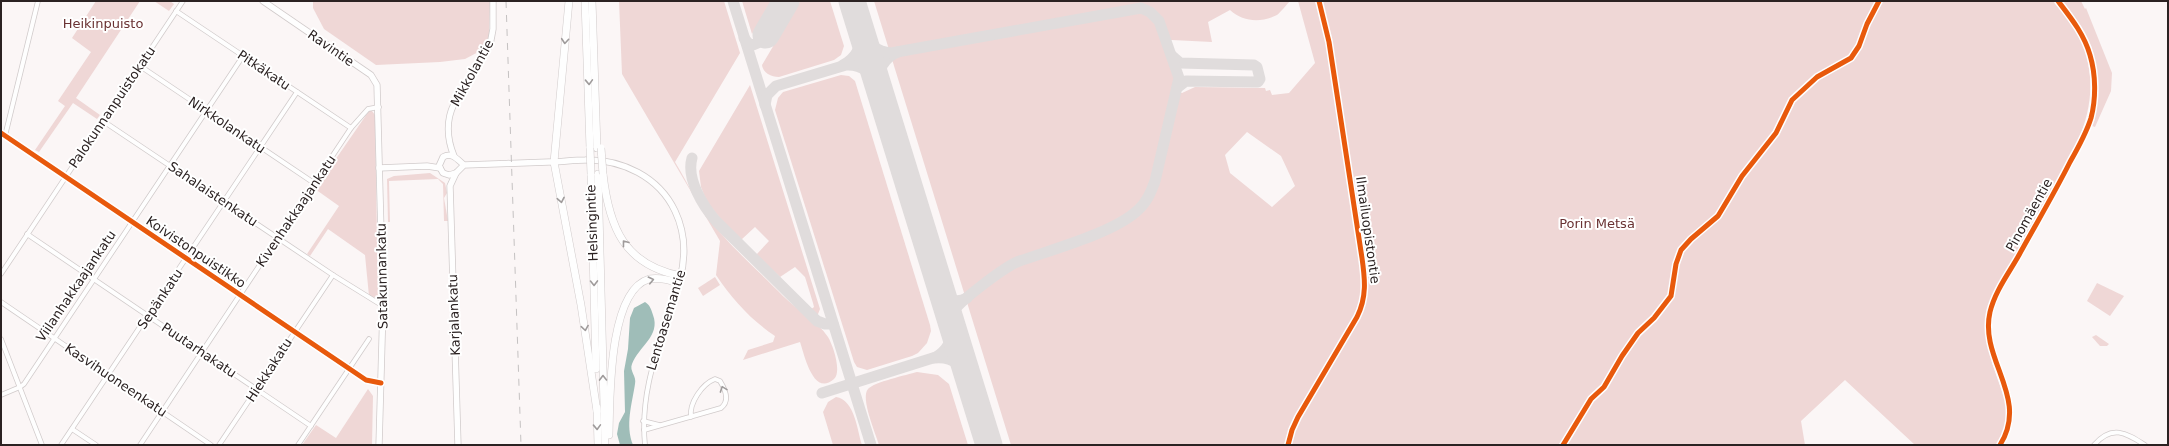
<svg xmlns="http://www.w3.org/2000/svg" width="2169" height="446" font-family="'DejaVu Sans',sans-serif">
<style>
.green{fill:#efd7d6;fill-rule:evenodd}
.water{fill:#9fbdb8}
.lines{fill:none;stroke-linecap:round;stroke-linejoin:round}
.taxiway{stroke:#e0dcdc;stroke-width:11}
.runway{stroke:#e0dcdc;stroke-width:27}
.street-casing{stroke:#d1cbcb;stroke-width:5.5}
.secondary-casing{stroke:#d1cbcb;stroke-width:7}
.highway-casing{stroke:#d1cbcb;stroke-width:8}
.street{stroke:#fefefe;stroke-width:4}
.secondary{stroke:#fefefe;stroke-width:5.5}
.highway{stroke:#fefefe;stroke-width:7}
.rail{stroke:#c5c2c2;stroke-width:1;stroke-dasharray:7 7;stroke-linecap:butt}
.highway-bridge-casing{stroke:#d1cbcb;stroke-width:8;stroke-linecap:butt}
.highway-bridge{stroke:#fefefe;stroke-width:7}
.cycleway-casing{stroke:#fff;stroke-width:8}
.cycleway{stroke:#e8590c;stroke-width:5}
.oneway{stroke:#9f9b9b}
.labels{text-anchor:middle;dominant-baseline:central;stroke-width:4;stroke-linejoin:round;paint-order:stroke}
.park-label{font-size:13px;fill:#6a3233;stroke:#fff}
.street-label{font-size:13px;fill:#2b2222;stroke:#fff}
</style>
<rect width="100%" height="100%" fill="#fbf6f6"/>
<g class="green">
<path d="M96,1H140L76,98L100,115L97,119L73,103L39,152L35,150L65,106L58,101L91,52L72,38Z"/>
<path d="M154,1H170L174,4L169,11Z"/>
<path d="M313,1H490L489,35L484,49L465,59L440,62L376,65L324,29L313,8Z"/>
<path d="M619,1H724L740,53L675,162C686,180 695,200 708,217C726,243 760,272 783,296C797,310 817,320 828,337C833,345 842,372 834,379C813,398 804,353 800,342L743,360L748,350L773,342L775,336C751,320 732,299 716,275L720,241L622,74Z"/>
<path d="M742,1H772L752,34Z"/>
<path d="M800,1H830L844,46L841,55L834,60L779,77C771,77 763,73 762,65Z"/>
<path d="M874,1H1290C1286,5 1281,12 1277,15C1261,23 1243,22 1230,10L1208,22L1212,42L1172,40L1163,42L1174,74V90L1182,93L1195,87L1265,88L1266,91L1270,90L1272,95L1289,93L1315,63L1298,1H2055C2094,44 2100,91 2077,143L1992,300L1988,344L1992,363L2006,403L2007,419L2002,435L1997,445H1915L1845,380L1801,421L1805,445H1011ZM1247,132L1281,156L1295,186L1272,207L1230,173L1225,155Z"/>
<path d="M2063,1H2081L2085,9L2086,8L2112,73L2111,91L2095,127L2092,126C2105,74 2096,43 2063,1Z"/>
<path d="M841,75L849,76L855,81L930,325L931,331L927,343L918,353L912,356L867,370L857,367L854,362L775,110L778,98L783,92Z"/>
<path d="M750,85L820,309L818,314H814L810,310L814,307L813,303L805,277L795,267L780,277L756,255L769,241L755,227L741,240L720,218L707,202L701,187L699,171Z"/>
<path d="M369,111H372L375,115L378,298L369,296L365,255L328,229L310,256L307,254L339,206L315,189Z"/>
<path d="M430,173L445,183L447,193L444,198L448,221H444L443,184L438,179L389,181L390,222H388L387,179L394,176Z"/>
<path d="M715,277L720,285L703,296L698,288Z"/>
<path d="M2097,283L2124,296L2110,316L2087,301Z"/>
<path d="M2096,335L2109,344L2107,346H2100L2092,337Z"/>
<path d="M917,372L938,375L949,384L968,445H879C876,434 860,398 868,389C874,382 907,375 917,372Z"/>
<path d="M368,389L373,396L372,445H302L316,425L336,438Z"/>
<path d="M836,397C855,400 857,430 862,445H833L823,412L828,402Z"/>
</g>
<path class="water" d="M645,302C650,305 651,309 653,315C661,336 638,347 632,364C629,371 637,376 635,384C632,404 625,425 633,445H620L617,434L619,423L625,412L624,371L628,349L630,318L634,308Z"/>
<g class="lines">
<g class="taxiway">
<path d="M733,1L871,445"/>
<path d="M744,38L748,43L753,45L762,41"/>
<path d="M1172,56L1180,63L1254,65L1257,67L1260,79L1258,82L1186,81L1177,88"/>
<path d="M843,65C857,58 862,46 861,31"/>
<path d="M879,86C877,71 884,57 898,52"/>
<path d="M765,105L767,95L776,86L846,65C863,64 873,74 879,88"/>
<path d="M692,158C686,179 703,206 716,221L817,321L825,324H833"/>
<path d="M941,289C948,300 955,304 967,298"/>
<path d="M934,358C951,356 963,364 969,381"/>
<path d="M822,393L936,357C948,350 953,340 952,326C952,322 951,318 952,314C957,302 1004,268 1017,262C1050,250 1114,233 1138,210C1147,202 1151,192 1155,181L1179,78L1159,21L1150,12L1141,8L891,53C876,52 868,43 861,31"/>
</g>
<g class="runway">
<path d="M852,1L989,445"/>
<path d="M766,35L786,1"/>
</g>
<defs>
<g id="street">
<path d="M176,11L351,128"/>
<path d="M140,66L314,183"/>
<path d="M103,121L333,275L383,306"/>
<path d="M1,133L366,380L381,383"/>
<path d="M5,136L38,1"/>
<path d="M27,234L311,426"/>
<path d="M1,274L183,1"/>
<path d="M1,302L211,445"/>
<path d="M1,339L42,445"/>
<path d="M1,395L20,387L24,384L243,56"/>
<path d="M643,421L659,425"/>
<path d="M72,429L96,445"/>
<path d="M644,430L721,408C730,401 725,389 720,381L715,379C702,384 689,403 691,417"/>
<path d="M61,445L297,92"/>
<path d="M140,445L351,128L368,109L379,107"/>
<path d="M219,445L333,275"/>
<path d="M298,445L369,339"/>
<path d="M645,445C639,385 663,339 679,283"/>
<path d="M1288,445L1292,430L1298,417L1357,317C1367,297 1365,279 1362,258L1329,42L1319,1"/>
<path d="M2094,445C2112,424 2126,433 2145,445"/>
</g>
<g id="secondary">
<path d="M263,1L371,75L377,85L383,306L379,445"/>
<path d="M454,156C447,139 446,120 454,104L490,45L493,29V1"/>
<path d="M464,165C457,159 452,152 443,157L439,166L443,173L449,175L456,173L464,165C492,164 521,163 549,162C561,162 573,160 585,160C622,159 659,177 675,211C685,232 686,256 680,279"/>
<path d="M379,168L427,166L440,168"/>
<path d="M456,173L450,186L458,445"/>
<path d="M2000,445C2030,397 1979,360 1990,312C1995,291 2009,273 2019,255C2036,224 2054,194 2070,162C2078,148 2086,134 2091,118C2096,99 2096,75 2090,55C2084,34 2071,18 2058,1"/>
</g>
<g id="highway">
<path d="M569,1L554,162L581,305L597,411"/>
<path d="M585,1L590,148"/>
<path d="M592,1L597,148"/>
<path d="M591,174L596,369"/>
<path d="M598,174L605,445"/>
<path d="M603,174C609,227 624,265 681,276"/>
<path d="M597,408L598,445"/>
<path d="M609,435C610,400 608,291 649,279C659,277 670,280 679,283"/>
</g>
</defs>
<use href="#street" class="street-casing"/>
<use href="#secondary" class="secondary-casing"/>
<use href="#highway" class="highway-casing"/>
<use href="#street" class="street"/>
<use href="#secondary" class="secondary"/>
<use href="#highway" class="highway"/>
<path class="rail" d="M506,1L521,445"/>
<defs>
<g id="highway-bridge">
<path d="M590,148L591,174"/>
<path d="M601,148L603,174"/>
</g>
</defs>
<use href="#highway-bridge" class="highway-bridge-casing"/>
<use href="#highway-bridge" class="highway-bridge"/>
<defs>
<g id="cycleway">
<path d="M1,133L366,380L381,383"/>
<path d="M1288,445L1292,430L1298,417L1357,317C1367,297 1365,279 1362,258L1329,42L1319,1"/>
<path d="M1563,445L1591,399L1604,387L1622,356L1638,333L1654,318L1671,296L1676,264L1681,250L1691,239L1718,216L1742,176L1776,133L1792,100L1817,77L1851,58L1859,46L1867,24L1879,1"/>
<path d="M2000,445C2030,397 1979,360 1990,312C1995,291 2009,273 2019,255C2036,224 2054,194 2070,162C2078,148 2086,134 2091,118C2096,99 2096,75 2090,55C2084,34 2071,18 2058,1"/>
</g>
</defs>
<use href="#cycleway" class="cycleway-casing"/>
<use href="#cycleway" class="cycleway"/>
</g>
<defs><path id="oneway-chevron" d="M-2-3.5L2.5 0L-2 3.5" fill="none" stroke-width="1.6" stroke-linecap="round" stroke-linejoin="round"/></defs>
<g class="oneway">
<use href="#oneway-chevron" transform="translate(565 41) rotate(95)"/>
<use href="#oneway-chevron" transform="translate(589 82) rotate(88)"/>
<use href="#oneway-chevron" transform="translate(561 200) rotate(79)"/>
<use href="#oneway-chevron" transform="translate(625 243) rotate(-128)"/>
<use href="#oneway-chevron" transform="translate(651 280) rotate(-13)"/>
<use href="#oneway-chevron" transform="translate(594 283) rotate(89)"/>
<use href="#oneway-chevron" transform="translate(585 328) rotate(81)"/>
<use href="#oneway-chevron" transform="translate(603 378) rotate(-91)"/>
<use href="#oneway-chevron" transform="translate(723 389) rotate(-110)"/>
<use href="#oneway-chevron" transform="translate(597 427) rotate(88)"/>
</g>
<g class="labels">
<g class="park-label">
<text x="103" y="23">Heikinpuisto</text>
<text x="1597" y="223">Porin Metsä</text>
</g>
<g class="street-label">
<text transform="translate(331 48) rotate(35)">Ravintie</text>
<text transform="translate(264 70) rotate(34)">Pitkäkatu</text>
<text transform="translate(472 73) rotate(-61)">Mikkolantie</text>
<text transform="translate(112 107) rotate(-56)">Palokunnanpuistokatu</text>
<text transform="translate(227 125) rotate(34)">Nirkkolankatu</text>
<text transform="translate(213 194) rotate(34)">Sahalaistenkatu</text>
<text transform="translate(296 211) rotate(-56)">Kivenhakkaajankatu</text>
<text transform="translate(2029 215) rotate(-61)">Pinomäentie</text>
<text transform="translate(592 223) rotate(-92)">Helsingintie</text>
<text transform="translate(1368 230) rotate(82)">Ilmailuopistontie</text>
<text transform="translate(196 252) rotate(34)">Koivistonpuistikko</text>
<text transform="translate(382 276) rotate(-91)">Satakunnankatu</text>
<text transform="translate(76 286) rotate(-56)">Viilanhakkaajankatu</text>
<text transform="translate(160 299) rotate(-56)">Sepänkatu</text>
<text transform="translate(454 315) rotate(-92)">Karjalankatu</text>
<text transform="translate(666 320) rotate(-73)">Lentoasemantie</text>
<text transform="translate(199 350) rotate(34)">Puutarhakatu</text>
<text transform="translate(269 370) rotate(-57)">Hiekkakatu</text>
<text transform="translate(116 380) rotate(34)">Kasvihuoneenkatu</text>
</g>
</g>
<rect width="2169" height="446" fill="none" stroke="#2b2222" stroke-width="4"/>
</svg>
